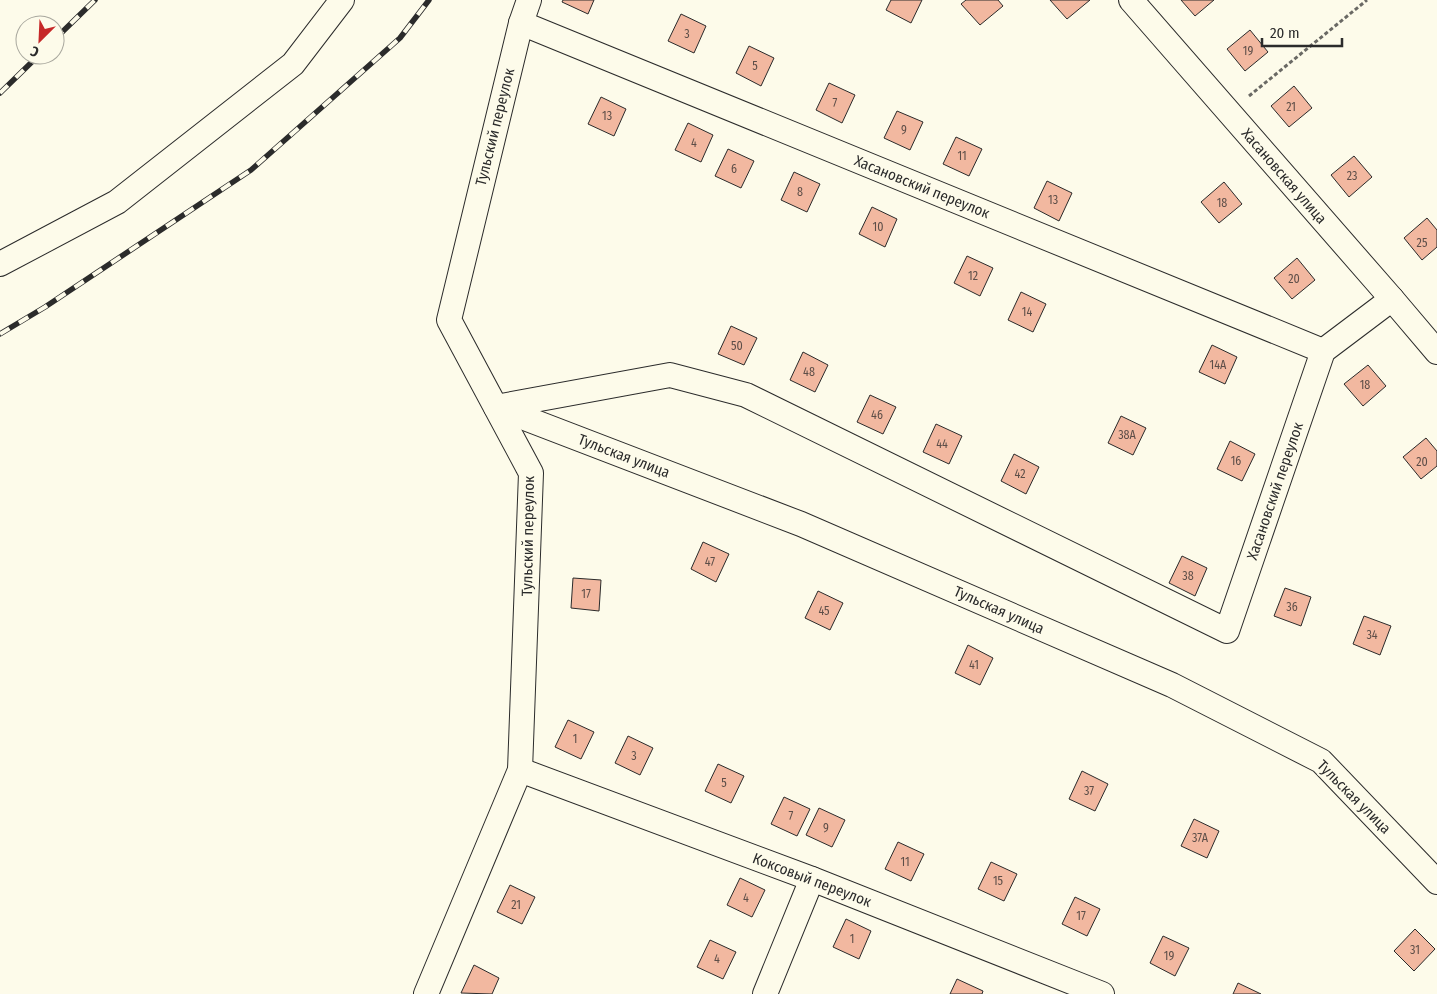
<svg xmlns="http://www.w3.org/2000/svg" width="1437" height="994" font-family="'Fira Sans Condensed',sans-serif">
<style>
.building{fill:#f2b8a0;stroke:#2b2b2b}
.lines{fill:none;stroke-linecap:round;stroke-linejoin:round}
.minor-casing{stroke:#2b2b2b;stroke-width:26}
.path{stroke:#6a6964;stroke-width:3;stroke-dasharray:4 2.5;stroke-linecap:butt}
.minor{stroke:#fdfbea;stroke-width:24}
.rail-casing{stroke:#2b2b2b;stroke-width:5.5}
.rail{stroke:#fdfbea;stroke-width:4;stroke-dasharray:11;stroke-linecap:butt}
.labels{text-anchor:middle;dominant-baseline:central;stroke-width:4;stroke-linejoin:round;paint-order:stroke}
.number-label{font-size:12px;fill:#5d4e48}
.street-label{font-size:15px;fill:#2b2b2b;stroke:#fdfbea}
</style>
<rect width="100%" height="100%" fill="#fdfbea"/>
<g class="building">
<path d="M563,0H594L588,14L562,2Z"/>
<path d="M891,0H922L911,23L886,10Z"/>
<path d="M966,0H998L1003,6L980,25L961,4Z"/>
<path d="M1050,0H1090L1067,19Z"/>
<path d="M1181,0H1214L1195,16Z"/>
<path d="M681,14L706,26L694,53L668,41Z"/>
<path d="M1250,30L1268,52L1245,71L1227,49Z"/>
<path d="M749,46L774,58L761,86L736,73Z"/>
<path d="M829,83L855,95L842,123L816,110Z"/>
<path d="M1294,86L1312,108L1289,127L1271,106Z"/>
<path d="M601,97L626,109L614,136L588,124Z"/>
<path d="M897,111L923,122L910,150L884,138Z"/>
<path d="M688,123L713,135L701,162L675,150Z"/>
<path d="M956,137L982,149L969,176L943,164Z"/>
<path d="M728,149L754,161L741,188L715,176Z"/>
<path d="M1354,156L1372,177L1349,197L1331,175Z"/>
<path d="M794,172L820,184L807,212L781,200Z"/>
<path d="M1047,181L1072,193L1059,221L1034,208Z"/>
<path d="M1224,182L1242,204L1219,223L1201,202Z"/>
<path d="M872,207L897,219L885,247L859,234Z"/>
<path d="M1427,218L1437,230V247L1422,260L1404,238Z"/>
<path d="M967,256L993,268L980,296L954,283Z"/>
<path d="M1297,258L1315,280L1292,299L1274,278Z"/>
<path d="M1021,292L1046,304L1033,332L1008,320Z"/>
<path d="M731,326L757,338L744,365L718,354Z"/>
<path d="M1212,345L1237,357L1225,384L1199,372Z"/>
<path d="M803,352L828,365L815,392L790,380Z"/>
<path d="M1368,365L1386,386L1363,406L1344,384Z"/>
<path d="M870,395L896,407L883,434L857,422Z"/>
<path d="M1121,416L1146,428L1133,455L1108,443Z"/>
<path d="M936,424L962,436L949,464L923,452Z"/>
<path d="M1426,438L1437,451V466L1421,479L1403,457Z"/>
<path d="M1230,441L1255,454L1242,481L1217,469Z"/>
<path d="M1014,454L1039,467L1026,494L1001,481Z"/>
<path d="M703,542L729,554L716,582L691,569Z"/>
<path d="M1182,556L1207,568L1195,596L1169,583Z"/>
<path d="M573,578L601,580L599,611L571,608Z"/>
<path d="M1285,588L1311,597L1301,626L1274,616Z"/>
<path d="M818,591L843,603L830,630L805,618Z"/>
<path d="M1364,616L1391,626L1380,655L1353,644Z"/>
<path d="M968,645L993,658L980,685L955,673Z"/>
<path d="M568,720L594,732L581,759L555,747Z"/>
<path d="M628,736L653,748L640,775L615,763Z"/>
<path d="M718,764L744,776L731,803L705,791Z"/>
<path d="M1082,771L1108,784L1095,811L1069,799Z"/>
<path d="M784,797L810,809L797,836L771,824Z"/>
<path d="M819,808L845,820L832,847L806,835Z"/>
<path d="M1194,819L1219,831L1207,858L1181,846Z"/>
<path d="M898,842L924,854L911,881L885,869Z"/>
<path d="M991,862L1017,874L1004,901L978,889Z"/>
<path d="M740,878L765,890L752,917L727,905Z"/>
<path d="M510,885L535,897L522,924L497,912Z"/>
<path d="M1075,897L1100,909L1087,936L1062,924Z"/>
<path d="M846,919L871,931L859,959L833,947Z"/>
<path d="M1415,929L1435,949L1414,971L1394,951Z"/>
<path d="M1163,936L1189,948L1175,976L1150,963Z"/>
<path d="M710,940L736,952L723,979L697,967Z"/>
<path d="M474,965L499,978L492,994L461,993Z"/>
<path d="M957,979L983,991L982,994H950Z"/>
<path d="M1238,983L1261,994H1233Z"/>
</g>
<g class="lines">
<defs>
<g id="minor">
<path d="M1131,0L1392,299L1437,352"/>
<path d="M521,23L1323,351"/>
<path d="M0,264L117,202L293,64L342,0"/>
<path d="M496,407L670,375L746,395L1227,631L1323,351L1392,299"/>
<path d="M496,407L801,524L1172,685L1321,761L1437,882"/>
<path d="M520,770L812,879L1102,994"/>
<path d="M426,994L520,770L531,473L449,320L521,23L529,0"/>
<path d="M765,994L812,879"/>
</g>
</defs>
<use href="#minor" class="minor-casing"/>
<path class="path" d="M1249,96L1367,0"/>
<use href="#minor" class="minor"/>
<defs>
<g id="rail">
<path d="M55,39L95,0"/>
<path d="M0,93L39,55"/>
<path d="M0,334L45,307L251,170L400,38L429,0"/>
</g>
</defs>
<use href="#rail" class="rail-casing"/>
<use href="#rail" class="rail"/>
</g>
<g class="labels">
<g class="number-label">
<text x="687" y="34">3</text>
<text x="1248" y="51">19</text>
<text x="755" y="66">5</text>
<text x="835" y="103">7</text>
<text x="1291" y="107">21</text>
<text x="607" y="116">13</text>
<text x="904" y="130">9</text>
<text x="694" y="143">4</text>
<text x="962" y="156">11</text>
<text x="734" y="169">6</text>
<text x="1352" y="176">23</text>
<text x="800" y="192">8</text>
<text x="1053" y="200">13</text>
<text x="1222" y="203">18</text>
<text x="878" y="227">10</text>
<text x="1422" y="243">25</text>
<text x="973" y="276">12</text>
<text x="1294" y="279">20</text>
<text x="1027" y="312">14</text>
<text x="737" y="346">50</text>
<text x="1218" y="365">14А</text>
<text x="809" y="372">48</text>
<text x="1365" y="385">18</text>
<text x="877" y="415">46</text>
<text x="1127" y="435">38А</text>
<text x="942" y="444">44</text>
<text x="1236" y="461">16</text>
<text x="1422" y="462">20</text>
<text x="1020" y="474">42</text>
<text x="710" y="562">47</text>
<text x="1188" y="576">38</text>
<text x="586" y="594">17</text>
<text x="1292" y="607">36</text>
<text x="824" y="611">45</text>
<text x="1372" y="635">34</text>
<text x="974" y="665">41</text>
<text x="575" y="739">1</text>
<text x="634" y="756">3</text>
<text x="724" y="783">5</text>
<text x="1089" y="791">37</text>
<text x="791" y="816">7</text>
<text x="826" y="828">9</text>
<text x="1200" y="838">37А</text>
<text x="905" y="862">11</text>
<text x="998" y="881">15</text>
<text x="746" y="898">4</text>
<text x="516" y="905">21</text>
<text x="1081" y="916">17</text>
<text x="852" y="939">1</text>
<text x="1415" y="950">31</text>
<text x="1169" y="956">19</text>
<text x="717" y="959">4</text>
</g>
<g class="street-label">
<text transform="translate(495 127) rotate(-76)">Тульский переулок</text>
<text transform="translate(1284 176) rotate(49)">Хасановская улица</text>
<text transform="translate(922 187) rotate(22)">Хасановский переулок</text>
<text transform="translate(624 456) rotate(21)">Тульская улица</text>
<text transform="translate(1275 491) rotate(-71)">Хасановский переулок</text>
<text transform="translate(528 536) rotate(-89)">Тульский переулок</text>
<text transform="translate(999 610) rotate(24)">Тульская улица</text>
<text transform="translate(1354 797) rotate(45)">Тульская улица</text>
<text transform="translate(812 880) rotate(21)">Коксовый переулок</text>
</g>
</g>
<g transform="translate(40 40) rotate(204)"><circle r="24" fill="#fdfbea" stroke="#a9a89e"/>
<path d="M0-4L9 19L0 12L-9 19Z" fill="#c62828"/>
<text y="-8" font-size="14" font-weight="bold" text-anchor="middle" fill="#2b2b2b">С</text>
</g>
<path d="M1262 38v8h80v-8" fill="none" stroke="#2b2b2b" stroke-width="2.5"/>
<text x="1270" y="38" font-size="15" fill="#2b2b2b" stroke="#fdfbea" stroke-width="4" paint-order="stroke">20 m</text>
</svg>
